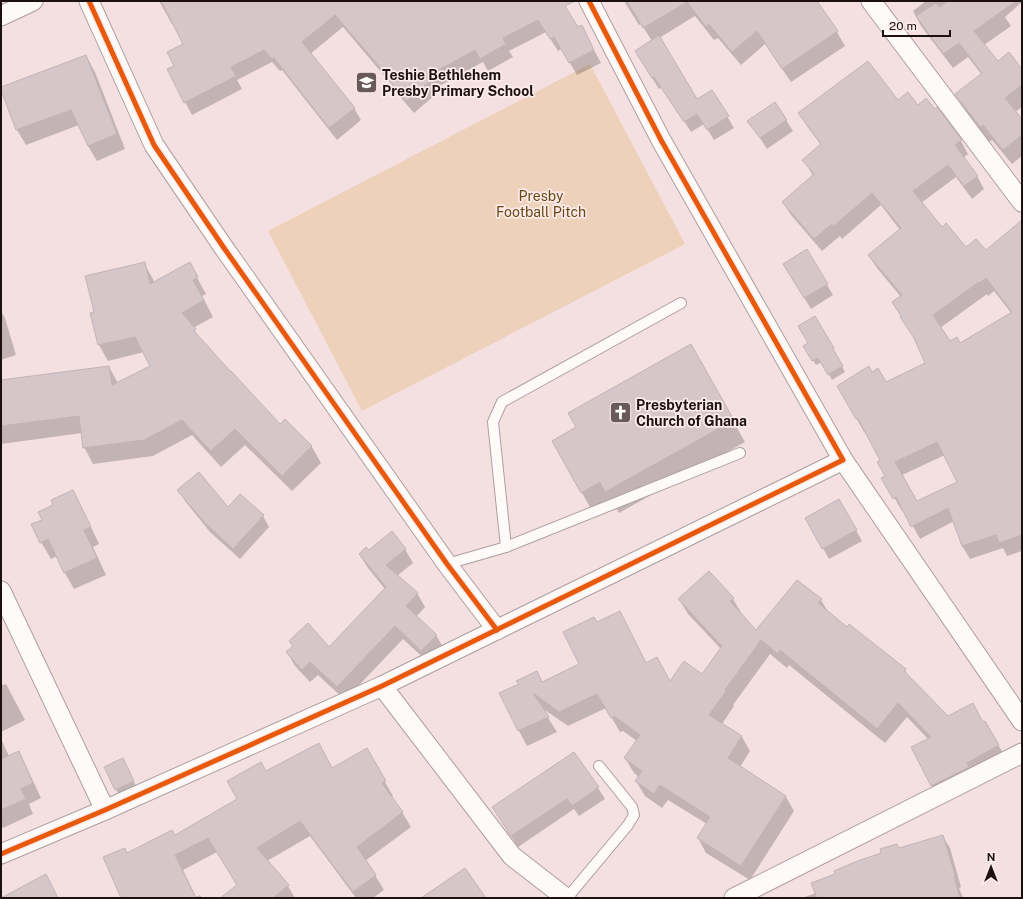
<svg xmlns="http://www.w3.org/2000/svg" width="1023" height="899" font-family="'Public Sans',sans-serif">
<style>
.green{fill:#edd1ba}
.shadow{fill:#0003;fill-rule:evenodd}
.building{fill:#d6c6ca;stroke:#c2b3b6;fill-rule:evenodd}
.lines{fill:none;stroke-linecap:round;stroke-linejoin:round}
.lane-casing{stroke:#ae9e9f;stroke-width:12}
.street-casing{stroke:#ae9e9f;stroke-width:21}
.lane{stroke:#fefafa;stroke-width:10}
.street{stroke:#fefafa;stroke-width:19}
.cycleway-casing{stroke:#fbebeb;stroke-width:8}
.cycleway{stroke:#e8590c;stroke-width:5}
.labels{text-anchor:middle;dominant-baseline:central;stroke-width:3.5;stroke-linejoin:round;paint-order:stroke}
.poi-label{font-size:14px;font-weight:bold;fill:#1d1011;stroke:#fbebeb;text-anchor:start}
.park-label{font-size:14px;fill:#6a4710;stroke:#fbebeb}
</style>
<rect width="100%" height="100%" fill="#f5e0e1"/>
<path class="green" d="M590,64L685,244L362,411L268,231Z"/>
<g class="shadow">
<path d="M159,1H562L578,29L588,39L601,63L577,75L562,49L558,51L546,32L509,51L513,57L488,71L483,62L434,89L436,94L414,113L396,92L393,86L343,27L310,54L354,108L361,120L337,140L282,70L280,71L272,62L237,80L242,89L192,115L185,102L175,66L184,44L173,23L172,24Z"/>
<path d="M624,1H819L817,3L837,32L845,46L791,82L765,44L741,65L718,38L714,40L695,16L659,38L697,100L712,91L734,128L714,140L704,124L691,132L662,87L659,89L642,62L652,41L641,24L639,25Z"/>
<path d="M926,1H1022V2L1005,17L1011,26L984,45L997,63L1022,71V107L1015,112L1022,120V156L1012,164L992,140L989,142L965,109L956,94L982,75L968,57L953,68L921,26L913,11Z"/>
<path d="M86,56L95,72L125,149L97,161L88,146L79,125L26,145L17,130L1,88Z"/>
<path d="M898,102L935,111L937,109L961,141L968,154L963,158L977,176L984,189L972,199L956,177L921,203L942,228L966,249L986,251L1022,223V551L1007,556L1003,548L970,559L962,546L954,521L920,539L904,510L902,511L883,478L886,476L881,461L866,431L864,432L839,387L872,373L886,383L927,364L918,344L901,317H902L901,297L877,268L869,256L900,230L881,205L842,239L840,236L822,251L791,215L783,202L813,176L804,160L821,145L807,126L799,113ZM994,291L1012,314L960,344L950,342L940,328L987,294L988,296ZM945,455L958,482L917,502L902,475Z"/>
<path d="M786,120L793,131L767,149L749,121Z"/>
<path d="M807,251L833,295L811,309L790,275Z"/>
<path d="M144,263L153,279L154,282L189,263L206,294L202,296L213,317L193,328L200,339L280,425L285,420L312,447L321,463L292,491L245,445L221,467L192,435L153,456L93,464L84,447L82,433L1,444V381L109,367L118,383L151,366L144,352L108,361L99,345L95,313Z"/>
<path d="M1,311L5,318L16,355L1,360Z"/>
<path d="M814,317L836,354H835L845,372L832,380L822,362L816,365L805,346L810,344Z"/>
<path d="M690,345L745,442L619,513L613,503L594,514L553,442L577,428Z"/>
<path d="M179,490L228,509L263,516L269,527L240,559L210,532L185,501Z"/>
<path d="M73,491L82,508L99,544L93,547L106,575L74,589L65,573L57,556L51,559L41,542L43,520Z"/>
<path d="M839,500L862,541L829,559L806,518Z"/>
<path d="M405,549L413,563L397,576L417,593L425,607L416,617L436,635L444,649L430,664L403,639L345,700L318,675L310,682L295,666L287,652L293,647L290,641L329,648L385,589L368,568L360,555L369,551Z"/>
<path d="M709,572L733,599L742,614L741,615L756,632L821,600L829,613L847,629L905,670L909,677L948,717L983,723L985,722L1007,760L940,801L932,786L912,747L928,739L907,717L885,743L789,665L787,668L770,654L733,705L734,706L722,724L742,737L750,751L740,767L786,797L794,811L750,880L706,853L698,838L707,824L668,800L662,808L645,796L636,781L639,777L634,773L625,758L637,741L623,731L620,732L606,708L568,726L542,708L557,732L527,746L519,731L501,694L519,685L517,682L537,672L543,683L580,665L597,623L619,612L647,664L670,683L702,675L721,649L688,614L679,599Z"/>
<path d="M1,682L3,685L6,684L25,720L1,732Z"/>
<path d="M1,739L9,756L18,752L26,766L41,798L29,804L33,814L3,828L1,824Z"/>
<path d="M366,749L393,796L391,797L402,812L411,827L365,861L375,875L384,890L373,898H356L310,836L267,861L288,886L295,898H222L238,885L217,852L183,870L196,897L200,895L202,898H122L128,854L175,837L239,799L266,772L332,769Z"/>
<path d="M125,765L136,786L119,795L105,768Z"/>
<path d="M598,788L605,799L579,816L574,809L518,847L493,808Z"/>
<path d="M943,837L950,848L961,887L959,888L963,898H802L816,893L899,849Z"/>
</g>
<g class="building">
<path d="M161,1H575L565,6L578,27L582,25L594,50L569,63L554,37L550,39L538,20L503,38L506,44L480,59L475,50L426,77L430,81L406,101L388,79L389,78L335,15L302,42L355,108L329,128L274,58L272,59L264,50L231,67L236,76L184,103L167,69L174,66L167,52L183,44Z"/>
<path d="M627,1H817L838,31L782,69L757,31L732,52L709,24L706,27L687,2L643,28Z"/>
<path d="M948,1H1016L974,31L998,61L1009,52L1022,69V85L1005,98L1022,119V135L1003,150L983,125L980,127L955,94L982,73L959,43L943,54L916,16L936,3L939,7Z"/>
<path d="M659,35L697,99L712,90L729,116L707,130L697,114L684,122L654,77L652,78L635,51Z"/>
<path d="M86,55L117,134L88,146L71,110L16,130L1,90V87Z"/>
<path d="M868,61L898,100L908,92L918,105L926,98L935,109L937,107L962,140L955,145L978,176L964,186L948,165L913,191L942,227L946,223L966,247L976,239L986,250L1022,220V535L999,543L996,535L962,546L948,508L911,527L896,497L893,499L881,478L885,476L877,462L880,460L858,419H856L837,386L869,366L872,372L878,368L886,382L925,363L914,338L900,317L901,316L892,302L902,295L868,255L901,228L872,193L834,226L832,224L814,239L782,202L814,174L802,160L821,144L798,113ZM986,278L1012,312L960,343L957,337L950,341L933,315L979,282L980,283ZM937,442L957,482L917,501L895,462Z"/>
<path d="M775,102L787,120L760,138L747,121Z"/>
<path d="M807,249L828,284L804,298L783,264Z"/>
<path d="M145,262L150,284L190,262L198,277L193,280L204,300L182,313L196,329L194,331L231,372V371L280,424L285,419L312,446L282,476L235,429L211,451L182,420L144,440L83,448L79,416L1,426V380L109,366L112,385L150,366L135,337L98,345L90,313L94,312L85,276Z"/>
<path d="M815,316L834,348L833,349L843,366L828,375L818,358L812,361L803,346L808,343L798,326Z"/>
<path d="M691,344L734,420L605,492L600,482L581,493L552,441L576,427L568,413Z"/>
<path d="M199,472L228,507L240,494L264,515L233,549L203,521L177,490Z"/>
<path d="M73,490L91,527L84,530L97,558L64,573L48,539L40,543L31,524L42,520L38,512L53,505L51,500Z"/>
<path d="M839,499L857,530L822,549L805,518Z"/>
<path d="M392,531L406,549L386,565L418,593L406,606L437,635L421,651L395,626L337,687L310,662L302,670L286,652L293,646L289,641L308,623L329,647L386,587L359,554L366,547L369,550Z"/>
<path d="M709,571L734,598L730,601L756,630L797,580L822,599L818,603L847,627L849,624L906,669L904,671L948,716L973,703L983,722L985,721L999,745L967,763L969,767L931,786L911,747L931,737L898,703L877,729L780,650L778,654L761,640L725,690L726,691L709,715L742,736L728,758L786,796L741,866L697,838L710,817L660,785L654,794L635,781L642,771L624,758L640,735L614,716L611,718L597,694L559,712L533,693L549,717L518,731L499,693L519,684L516,681L537,671L542,682L579,664L563,632L594,617L597,622L620,611L646,663L657,657L670,681L684,661L702,674L722,646L678,599Z"/>
<path d="M319,743L332,768L367,748L386,781L382,783L403,812L357,847L376,875L353,892L300,821L257,848L289,885L273,898H220L237,885L208,838L175,855L196,898H121L103,857L125,848L127,853L172,830L175,835L237,799L227,781L261,762L266,771Z"/>
<path d="M19,751L33,783L21,789L26,799L1,810V759Z"/>
<path d="M574,752L599,787L572,806L567,799L511,836L492,807Z"/>
<path d="M123,758L134,781L115,790L104,767Z"/>
<path d="M943,835L955,875L954,876L960,898H817L811,883L835,874L834,871L855,862L881,853L880,849L897,844L899,848Z"/>
<path d="M465,868L486,898H421Z"/>
<path d="M46,874L58,898H1Z"/>
</g>
<g class="lines">
<defs>
<g id="lane">
<path d="M506,547L493,422L502,402L681,303"/>
<path d="M447,564L506,547L740,453"/>
<path d="M567,898L628,825L634,815L632,807L599,766"/>
</g>
<g id="street">
<path d="M89,1L154,145L224,248L447,564L497,630"/>
<path d="M871,1L1022,202"/>
<path d="M1,16L33,1"/>
<path d="M843,460L1022,721"/>
<path d="M1,591L105,810"/>
<path d="M382,686L512,856L566,898"/>
<path d="M1,854L105,810L382,686L843,460L661,140L589,1"/>
<path d="M734,898L1022,753"/>
</g>
</defs>
<use href="#lane" class="lane-casing"/>
<use href="#street" class="street-casing"/>
<use href="#lane" class="lane"/>
<use href="#street" class="street"/>
<defs>
<g id="cycleway">
<path d="M89,1L154,145L224,248L447,564L497,630"/>
<path d="M1,854L105,810L382,686L843,460L661,140L589,1"/>
</g>
</defs>
<use href="#cycleway" class="cycleway-casing"/>
<use href="#cycleway" class="cycleway"/>
</g>
<defs>
<symbol id="school-square" viewBox="-11 -11 22 22"><rect x="-9" y="-9" width="18" height="18" rx="4" fill="#69595a" stroke="#fbebeb"/><path d="M0-5L7-2L0 1L-7-2ZM-4 1L0 2.5L4 1V4Q0 6-4 4Z" fill="#fff"/></symbol>
<symbol id="church-square" viewBox="-11 -11 22 22"><rect x="-9" y="-9" width="18" height="18" rx="4" fill="#69595a" stroke="#fbebeb"/><path d="M-1.2-6h2.4v3.5h3.3v2.4h-3.3V6h-2.4V-.1h-3.3v-2.4h3.3Z" fill="#fff"/></symbol>
</defs>
<g fill-rule="evenodd">
<use href="#school-square" x="354" y="70" width="25" height="25"/>
<use href="#church-square" x="608" y="400" width="25" height="25"/>
</g>
<g class="labels">
<g class="poi-label">
<text x="382" y="75">Teshie Bethlehem<tspan x="382" dy="16">Presby Primary School</tspan></text>
<text x="636" y="405">Presbyterian<tspan x="636" dy="16">Church of Ghana</tspan></text>
</g>
<g class="park-label">
<text x="541" y="196">Presby<tspan x="541" dy="16">Football Pitch</tspan></text>
</g>
</g>
<rect width="1023" height="899" fill="none" stroke="#1d1011" stroke-width="4"/>
<g transform="translate(991 867)" stroke="#fbebeb" stroke-width="3" paint-order="stroke">
<path d="M0-3L7 15L0 10L-7 15Z" fill="#1d1011"/>
<text y="-6" font-size="11" font-weight="bold" text-anchor="middle" fill="#1d1011">N</text>
</g>
<path d="M883 30v6h67v-6" fill="none" stroke="#1d1011" stroke-width="2"/>
<text x="889" y="30" font-size="12" fill="#1d1011" stroke="#fbebeb" stroke-width="3" paint-order="stroke">20 m</text>
</svg>
